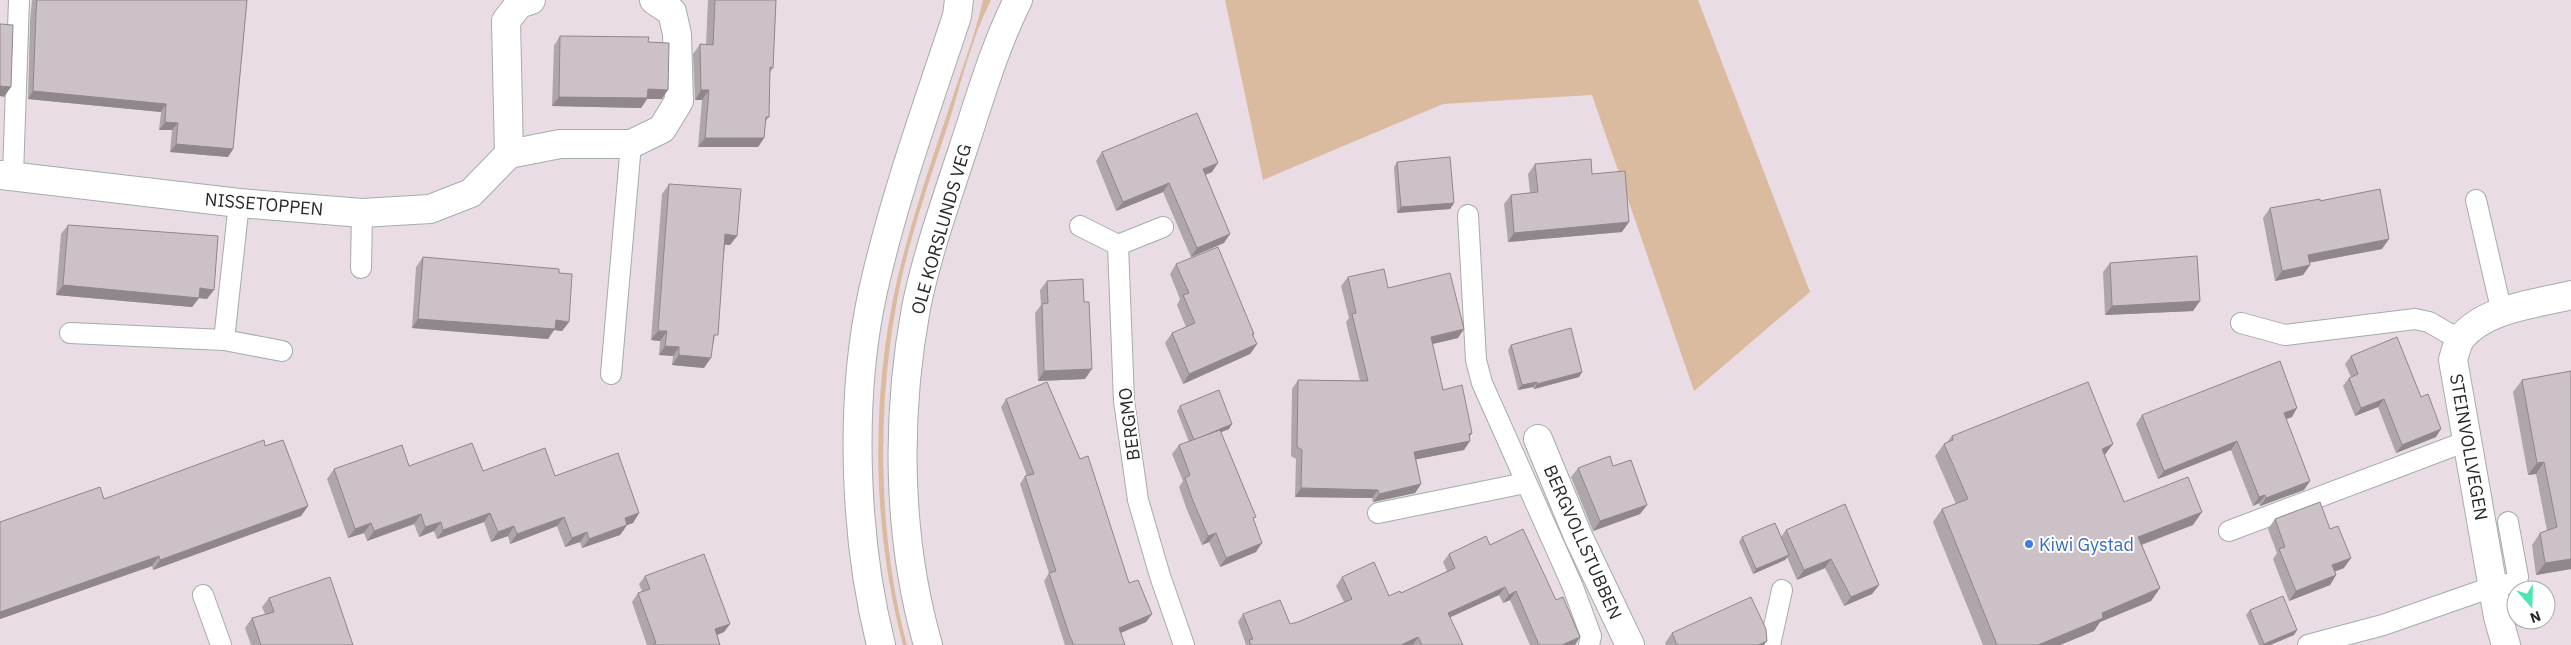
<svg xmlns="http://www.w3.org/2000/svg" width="2571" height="645" font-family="'IBM Plex Sans',sans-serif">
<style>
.green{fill:#dbbb9f}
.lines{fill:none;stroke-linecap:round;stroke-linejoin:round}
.service-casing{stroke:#a3ada9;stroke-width:22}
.minor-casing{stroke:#a3ada9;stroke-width:30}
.tertiary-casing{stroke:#a3ada9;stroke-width:30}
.service{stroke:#fff;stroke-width:20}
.minor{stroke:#fff;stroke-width:28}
.tertiary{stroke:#fff;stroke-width:28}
.wall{fill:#afa6ab}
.shaded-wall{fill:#8f878b}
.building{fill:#ccc1c7;stroke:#8f878b}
.shop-dot{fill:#3f7fe0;stroke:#fff;stroke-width:2}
.labels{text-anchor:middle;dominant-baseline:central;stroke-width:4;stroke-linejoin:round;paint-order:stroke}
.street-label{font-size:18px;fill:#292929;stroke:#fff}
.shop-label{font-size:18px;fill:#366cbe;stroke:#fff;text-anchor:start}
</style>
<rect width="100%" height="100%" fill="#eadce5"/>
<g class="green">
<path d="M983,0H991C971,39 961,84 948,125C934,166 920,207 909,248C876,370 874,523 907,645H903C869,517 870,373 906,245C920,193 938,142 955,90C965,61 976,31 983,0Z"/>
<path d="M1225,0H1698L1810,292L1694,391L1592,95L1443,104L1263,180Z"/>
</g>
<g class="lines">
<defs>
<g id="service">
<path d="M13,175L19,0"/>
<path d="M2476,200L2502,313"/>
<path d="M1468,215L1476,360L1482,383L1573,587L1591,636L1589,645"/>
<path d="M1080,226L1118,245"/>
<path d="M1163,227L1118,245L1124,401L1138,500L1160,576L1184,645"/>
<path d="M361,268L362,213"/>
<path d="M2241,323L2285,335L2415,319L2429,322L2460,340"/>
<path d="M70,333L224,340L282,351"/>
<path d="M224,340L239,203"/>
<path d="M611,374L631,144"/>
<path d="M1378,513L1525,483"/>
<path d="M2229,531L2467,441"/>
<path d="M203,595L221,645"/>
<path d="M1770,645L1782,590"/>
<path d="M2308,645L2383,625L2495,586L2513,583L2518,577L2508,522"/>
</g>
<g id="minor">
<path d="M509,154L506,21L519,4L531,0"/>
<path d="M0,175L239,203L362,213L430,209L471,193L509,154L560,144H631L662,129L679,101L677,34L672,12L654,0"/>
<path d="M1538,439L1578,536L1630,645"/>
<path d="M2506,645L2498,617L2453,360C2455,353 2457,344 2461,338C2486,308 2535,304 2571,295"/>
</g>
<g id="tertiary">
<path d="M881,645C854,538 849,399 873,291C894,197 927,107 957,16L959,0"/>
<path d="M928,645C897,537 896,417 916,308C927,254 946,201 963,149C980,98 994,48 1018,0"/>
</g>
</defs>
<use href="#service" class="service-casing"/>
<use href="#minor" class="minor-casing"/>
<use href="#tertiary" class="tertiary-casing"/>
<use href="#service" class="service"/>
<use href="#minor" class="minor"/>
<use href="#tertiary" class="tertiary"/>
</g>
<g class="wall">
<path d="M32,0H247L233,149L228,157L170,152L172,130H159L161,112L28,99L30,21Z"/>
<path d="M708,0H776L773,68L770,73L769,117L765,122L764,138L758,147H698L702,100H695L693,54L700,44L706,45Z"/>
<path d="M560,36L648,42L662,99H647L641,108L552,106L554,46Z"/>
<path d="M1102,152L1212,172L1205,175L1224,243L1191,257L1163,192L1116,211L1096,161Z"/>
<path d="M1397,162L1454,203L1450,209L1397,213L1394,167Z"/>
<path d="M1535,164L1592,174L1622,232L1508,242L1504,204L1511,195L1530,193L1528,174Z"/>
<path d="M669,184L737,236L730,245H725L714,341L704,368L672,365L673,356L659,355L660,341L651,340L662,194Z"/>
<path d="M2320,201L2382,249L2309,263L2310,265L2303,275L2275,281L2263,218L2270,208Z"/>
<path d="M68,225L207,299L199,298L192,307L56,295L61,234Z"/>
<path d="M423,257L559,273L569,322L562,331L554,330L548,339L412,328L416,267Z"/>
<path d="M2110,263L2193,311L2105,315L2103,272Z"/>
<path d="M1176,264L1254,334L1253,336L1257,344L1250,354L1183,384L1165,343L1172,333L1186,327L1177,305L1180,299L1170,274Z"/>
<path d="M1348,277L1388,288L1458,338L1432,344L1443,390L1469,437L1464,450L1416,459L1421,484L1415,493L1373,502L1372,498L1295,497L1296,459L1291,456L1292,389L1298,380L1360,381L1346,322L1349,318L1341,286Z"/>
<path d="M1047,281L1084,302L1085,379L1038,381L1035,313L1041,305L1040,290Z"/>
<path d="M1511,345L1582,372L1579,377L1534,389L1533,387L1518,390L1508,350Z"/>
<path d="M2351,356L2436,437L2396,453L2378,407L2355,416L2343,386L2349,378L2351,377L2345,364Z"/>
<path d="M2571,371V569L2536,575L2532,545L2540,533L2547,531L2536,474L2528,475L2513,392L2522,380Z"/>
<path d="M1006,399L1129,583L1152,614L1146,622L1121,633L1125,645H1065L1044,581L1049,573L1020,484L1025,476H1027L1001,407Z"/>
<path d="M1180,406L1229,429L1221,432L1253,520L1256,552L1220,567L1209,542L1202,545L1187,510L1179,487L1183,481L1172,454L1179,445L1189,442L1177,411Z"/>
<path d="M2142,415L2292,417L2286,419L2304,490L2260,506L2259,503L2253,506L2231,450L2158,479L2136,424Z"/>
<path d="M1952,436L2105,456L2124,502L2193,525L2142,545L2160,588L2151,601L2100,622L2094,631L2060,645H1983L1933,522L1942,509L1956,504L1935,456L1944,444L1947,442Z"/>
<path d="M265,446L308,506L301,516L153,570L152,566L0,619V522L104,499Z"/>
<path d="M409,466L555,476L639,513L633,523L627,525L620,535L582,548L580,542L565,547L557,526L510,544L508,536L491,542L484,522L437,539L434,531L419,537L414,524L367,541L364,533L348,538L327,479L334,469Z"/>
<path d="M1613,466L1647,505L1640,514L1593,531L1571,477L1578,468Z"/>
<path d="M2275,519L2344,568L2335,571L2336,575L2330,585L2289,601L2273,559L2277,553L2268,529Z"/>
<path d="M1786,530L1879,585L1872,594L1844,606L1825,568L1797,580L1787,557L1785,560L1753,574L1739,542L1742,537H1781Z"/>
<path d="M1490,545L1575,645H1530L1510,600L1503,603L1499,595L1450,617L1463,645H1246L1238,622L1243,614L1290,624L1298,622L1344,602L1336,586L1342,577L1389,596L1401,593L1447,571L1443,562L1449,554Z"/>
<path d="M645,576L730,624L724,632L717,635L720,645H647L632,602L638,593L642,591L639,584Z"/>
<path d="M269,598L353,645H251L245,628L252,618L265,614L262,607Z"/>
<path d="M2250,610L2297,630L2294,635L2270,645H2259L2246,615Z"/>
<path d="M1672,633L1764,645H1666L1665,643Z"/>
</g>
<g class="shaded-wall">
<path d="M0,86L11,87L4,97L0,96Z"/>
<path d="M648,89L668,90L662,99H647L641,108L552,106L559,97Z"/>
<path d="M701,90H709L702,100H695Z"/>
<path d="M33,91L166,104L161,112L28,99Z"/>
<path d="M165,122L178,123L172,130H159Z"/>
<path d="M705,138H764L758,147H698Z"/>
<path d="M176,144L233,149L228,157L170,152Z"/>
<path d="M1218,163L1212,172L1197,178L1203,169Z"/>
<path d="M1169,183L1163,192L1116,211L1123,202Z"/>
<path d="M1454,203L1450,209L1397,213L1401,207Z"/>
<path d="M1629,222L1622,232L1508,242L1514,233Z"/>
<path d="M725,234L737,236L730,245L719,244Z"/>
<path d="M1230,234L1224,243L1191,257L1197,248Z"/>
<path d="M2389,239L2382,249L2301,264L2308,255Z"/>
<path d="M2310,265L2303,275L2275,281L2282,271Z"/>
<path d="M63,285L200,288L214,290L207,299L199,298L192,307L56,295Z"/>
<path d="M2200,301L2193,311L2105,315L2112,306Z"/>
<path d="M418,319L556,320L569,322L562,331L554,330L548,339L412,328Z"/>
<path d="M1464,329L1458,338L1424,346L1431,337Z"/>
<path d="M658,331H667L660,341L651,340Z"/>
<path d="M1257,344L1250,354L1183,384L1189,374Z"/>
<path d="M665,346L679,347L673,356L659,355Z"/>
<path d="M679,355L711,358L704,368L672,365Z"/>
<path d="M1092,369L1085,379L1038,381L1044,371Z"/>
<path d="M1582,372L1579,377L1534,389L1537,384Z"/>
<path d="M1537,382L1533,387L1518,390L1522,385Z"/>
<path d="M2384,399L2378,407L2355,416L2361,408Z"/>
<path d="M2297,408L2292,417L2278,422L2284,413Z"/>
<path d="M1232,424L1229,429L1190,445L1194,440Z"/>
<path d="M2441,429L2436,437L2396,453L2402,445Z"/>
<path d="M1472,433L1466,442L1470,441L1464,450L1408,461L1414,452Z"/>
<path d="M2237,441L2231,450L2158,479L2164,471Z"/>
<path d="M2113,444L2104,456L2102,449Z"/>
<path d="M2544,462L2536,474L2528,475L2537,463Z"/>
<path d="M2310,481L2304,490L2260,506L2266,498Z"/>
<path d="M1421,484L1415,493L1373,502L1379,494Z"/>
<path d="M1301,488L1378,490L1372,498L1295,497Z"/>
<path d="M2265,495L2259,503L2253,506L2259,497Z"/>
<path d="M1647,505L1640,514L1593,531L1600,521Z"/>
<path d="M308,506L301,516L153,570L160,560Z"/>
<path d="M2202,512L2193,525L2129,549L2138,537Z"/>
<path d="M490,513L484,522L437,539L443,530Z"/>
<path d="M639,513L633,523L618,528L625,518Z"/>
<path d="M421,514L414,524L367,541L374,531Z"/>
<path d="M564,517L557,526L510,544L517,534Z"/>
<path d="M441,522L434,531L419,537L425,527Z"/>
<path d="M371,523L364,533L348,538L355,529Z"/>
<path d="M627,525L620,535L582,548L589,539Z"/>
<path d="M514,526L508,536L491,542L498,532Z"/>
<path d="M587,532L580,542L565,547L572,538Z"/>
<path d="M1216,533L1209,542L1202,545L1208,536Z"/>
<path d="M1262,543L1256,552L1220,567L1226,558Z"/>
<path d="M1789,555L1785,560L1753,574L1756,569Z"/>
<path d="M159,556L152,566L0,619V612Z"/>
<path d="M2351,558L2344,568L2326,575L2332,565Z"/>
<path d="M1831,559L1825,568L1797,580L1804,570Z"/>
<path d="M2571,559V569L2536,575L2545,563Z"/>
<path d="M2336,575L2330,585L2289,601L2296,591Z"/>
<path d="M1879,585L1872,594L1844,606L1851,597Z"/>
<path d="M1505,587L1499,595L1442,621L1448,613Z"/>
<path d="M2160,588L2151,601L2100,622L2094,631L2060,645H2038L2102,613Z"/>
<path d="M1516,591L1510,600L1503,603L1509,595Z"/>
<path d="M1152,614L1146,622L1113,636L1119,628Z"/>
<path d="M730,624L724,632L709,638L715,629Z"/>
<path d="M2297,630L2294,635L2270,645H2263L2264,644Z"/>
<path d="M1418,637L1413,645H1401Z"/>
<path d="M1580,637L1575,645H1562Z"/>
<path d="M1767,641L1764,645H1758Z"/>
</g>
<g class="building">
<path d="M37,0H247L233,149L176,144L178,123L165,122L166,104L33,91L36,13Z"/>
<path d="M715,0H776L773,68L770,67L769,117H766L764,138H705L709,90H701L700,44L713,45Z"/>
<path d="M0,24L13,25L11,87L0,86Z"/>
<path d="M560,36L649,37L648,42L669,43L668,90L648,89L647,98L559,97Z"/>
<path d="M1197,113L1218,163L1203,169L1230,234L1197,248L1169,183L1123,202L1102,152Z"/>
<path d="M1450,157L1454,203L1401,207L1397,162Z"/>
<path d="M1591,159L1592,174L1625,171L1629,222L1514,233L1511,195L1538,192L1535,164Z"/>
<path d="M669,184L741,189L737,236L725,234L718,335H714L711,358L679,355V347L665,346L667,331H658Z"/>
<path d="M2380,189L2389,239L2308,255L2310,265L2282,271L2270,208L2320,199V201Z"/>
<path d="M68,225L218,236L214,290L200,288L199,298L63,285Z"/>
<path d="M1218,247L1254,334H1252L1257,344L1189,374L1172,333L1195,323L1183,295L1189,293L1176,264Z"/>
<path d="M2197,256L2200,301L2112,306L2110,263Z"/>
<path d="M423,257L559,269V273L572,274L569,322L556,320L555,329L418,319Z"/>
<path d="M1384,269L1388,288L1450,273L1464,329L1431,337L1443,390L1462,385L1472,433L1469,434L1470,441L1414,452L1421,484L1379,494L1378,490L1301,488L1302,450L1297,447L1298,380L1368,381L1352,314L1356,313L1348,277Z"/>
<path d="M1083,279L1084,302H1089L1092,369L1044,371L1042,304L1048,303L1047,281Z"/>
<path d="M1571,328L1582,372L1537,384V382L1522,385L1511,345Z"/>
<path d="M2397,337L2421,397L2428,394L2441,429L2402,445L2384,399L2361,408L2349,378L2358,374L2351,356Z"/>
<path d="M2280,361L2297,408L2284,413L2310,481L2266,498L2265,495L2259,497L2237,441L2164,471L2142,415Z"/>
<path d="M2571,371V559L2545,563L2540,533L2557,527L2544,462L2537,463L2522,380Z"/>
<path d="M1047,382L1080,459L1088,456L1129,583L1138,580L1152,614L1119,628L1125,645H1074L1070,637L1049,573L1056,571L1025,476L1034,474L1006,399Z"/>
<path d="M2088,382L2113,444L2102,449L2124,502L2188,477L2202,512L2138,537L2160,588L2102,613L2103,618L2038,645H1997L1942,509L1968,499L1944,444L1953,440L1952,436Z"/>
<path d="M1219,390L1232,424L1194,440L1180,406Z"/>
<path d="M1220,430L1256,517L1253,518L1262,543L1226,558L1216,533L1208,536L1193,501L1185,478L1190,475L1179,445Z"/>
<path d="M264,440L265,446L283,440L308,506L160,560L159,556L0,612V522L100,487L104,499Z"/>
<path d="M472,443L483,471L545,448L555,476L618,453L639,513L625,518L627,525L589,539L587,532L572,538L564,517L517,534L514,526L498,532L490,513L443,530L441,522L425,527L421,514L374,531L371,523L355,529L334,469L402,445L409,466Z"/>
<path d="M1610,456L1613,466L1631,460L1647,505L1600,521L1578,468Z"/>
<path d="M2320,502L2330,529L2338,526L2351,558L2332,565L2336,575L2296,591L2279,549L2285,547L2275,519Z"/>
<path d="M1845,504L1879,585L1851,597L1831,559L1804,570L1786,530Z"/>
<path d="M1775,523L1789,555L1756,569L1742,537Z"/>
<path d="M1523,529L1556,600L1563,597L1580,637L1562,645H1539L1516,591L1509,595L1505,587L1448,613L1463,645H1422L1418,637L1401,645H1251L1249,640L1253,639L1243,614L1280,600L1290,624L1298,622L1352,599L1342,577L1374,562L1389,596L1400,591L1401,593L1455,568L1449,554L1486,536L1490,545Z"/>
<path d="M704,554L730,624L715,629L720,645H654L653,644L656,643L638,593L650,589L645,576Z"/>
<path d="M330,577L353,645H261L252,618L274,612L269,598Z"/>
<path d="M2283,596L2297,630L2264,644L2250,610Z"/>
<path d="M1751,597L1766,629L1767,641L1758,645H1677L1672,633Z"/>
</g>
<circle class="shop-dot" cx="2029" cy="544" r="5"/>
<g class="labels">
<g class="street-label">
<text transform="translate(264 204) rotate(5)">NISSETOPPEN</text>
<text transform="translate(941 229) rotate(-74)">OLE KORSLUNDS VEG</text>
<text transform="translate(1129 424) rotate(-97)">BERGMO</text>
<text transform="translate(2469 447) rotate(80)">STEINVOLLVEGEN</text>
<text transform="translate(1583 542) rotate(66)">BERGVOLLSTUBBEN</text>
</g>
<g class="shop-label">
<text x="2039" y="544">Kiwi Gystad</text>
</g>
</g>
<g transform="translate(2531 605) rotate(160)"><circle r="24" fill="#ffffff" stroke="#a9a9a9"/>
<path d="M0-4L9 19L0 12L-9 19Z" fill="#4de6ae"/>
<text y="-8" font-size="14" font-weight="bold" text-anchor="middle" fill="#292929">N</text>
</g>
</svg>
